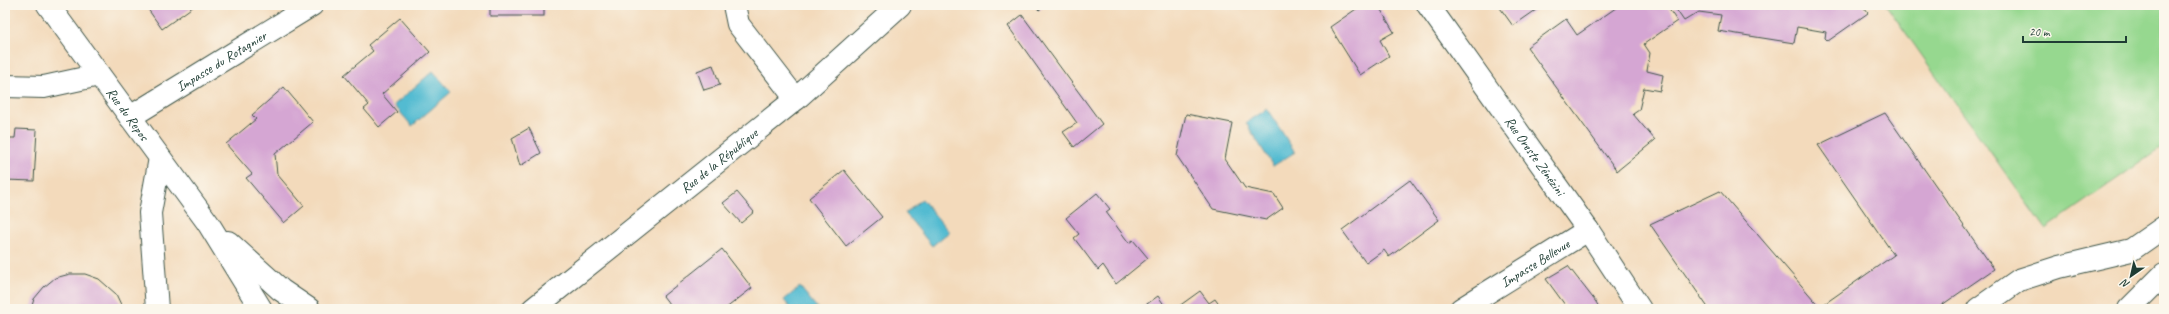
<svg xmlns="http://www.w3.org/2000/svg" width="2169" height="314" font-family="Caveat,sans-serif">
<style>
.green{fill:#96d88f;stroke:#5a8a62}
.water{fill:#53bbd1;stroke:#397c82}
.building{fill:#d5a6d3}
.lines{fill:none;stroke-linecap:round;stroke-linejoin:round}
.minor-casing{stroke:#3f5548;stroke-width:24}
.minor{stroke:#fff;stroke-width:22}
.labels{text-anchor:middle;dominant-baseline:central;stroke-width:3;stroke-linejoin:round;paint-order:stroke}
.street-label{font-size:14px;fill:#1f3d34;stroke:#fbf7ec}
</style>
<rect width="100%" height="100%" fill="#fbf7ec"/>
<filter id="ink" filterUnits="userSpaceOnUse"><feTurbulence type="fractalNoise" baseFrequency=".025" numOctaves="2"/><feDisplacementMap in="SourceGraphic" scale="8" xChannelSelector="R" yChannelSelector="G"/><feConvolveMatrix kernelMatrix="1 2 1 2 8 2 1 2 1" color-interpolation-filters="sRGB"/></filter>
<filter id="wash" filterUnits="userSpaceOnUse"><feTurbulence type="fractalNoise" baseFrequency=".012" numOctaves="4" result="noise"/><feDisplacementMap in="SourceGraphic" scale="16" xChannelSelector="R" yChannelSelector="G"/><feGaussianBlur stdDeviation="0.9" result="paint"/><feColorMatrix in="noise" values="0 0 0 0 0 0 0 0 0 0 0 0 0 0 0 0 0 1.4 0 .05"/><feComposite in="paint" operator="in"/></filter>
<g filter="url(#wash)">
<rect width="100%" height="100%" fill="#f3dabb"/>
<path class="green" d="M1886,5H2164V146L2045,229Z"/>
<g class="water">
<path d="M433,71L451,92L412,126L394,105Z"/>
<path d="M1267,109L1295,152L1273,166L1246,123Z"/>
<path d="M922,199L949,232L932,246L905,213Z"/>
<path d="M800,287L818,309H791L784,300Z"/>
</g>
<g id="blocks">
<g class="building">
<path d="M145,5H193L194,6L162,29Z"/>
<rect x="490" y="5" width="54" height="11"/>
<path d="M1034,5H1046L1039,10Z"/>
<path d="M1362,5H1378L1394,32L1380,40L1389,56L1360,75L1330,27Z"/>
<path d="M1498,5H1543L1513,26Z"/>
<path d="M1620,5H1666L1677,21L1644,44L1650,53L1647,71L1663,75L1660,91L1644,88L1639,110L1633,114L1655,140L1617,171L1527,47L1566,19L1577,35Z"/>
<path d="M1673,5H1862L1868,13L1828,41L1825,38L1826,32L1797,27L1794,43L1718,31L1721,15L1699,12L1684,21Z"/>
<path d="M1022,15L1102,124L1074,147L1063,132L1077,123L1008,26Z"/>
<path d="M400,18L430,52L382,94L397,112L379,127L364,109L369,105L344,75L373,51L368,45Z"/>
<path d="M713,65L720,85L704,90L697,71Z"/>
<path d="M284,87L313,122L275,154L277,174L304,206L284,223L246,178L252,174L226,144L256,119L252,115Z"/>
<path d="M1885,113L1994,269L1936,309H1709L1650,224L1720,191L1820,307L1894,255L1818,145Z"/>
<path d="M1186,114L1232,123L1225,159L1245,188L1274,194L1283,208L1266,220L1213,209L1177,156Z"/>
<path d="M529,128L541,153L520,166L512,138Z"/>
<path d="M16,129L37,130L34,181L5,180V138H15Z"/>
<path d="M844,170L882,217L846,246L809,198Z"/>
<path d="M1410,180L1439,220L1389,257L1384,250L1366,263L1342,230Z"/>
<path d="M737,192L754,212L741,223L723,203Z"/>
<path d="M1097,193L1110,209L1106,212L1129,243L1133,240L1148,258L1116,284L1103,265L1098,270L1074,238L1079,234L1066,218Z"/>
<path d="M722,249L752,288L725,309H673L663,296Z"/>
<path d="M1568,266L1596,302L1600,309H1568L1546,279Z"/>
<path d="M70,274H85L99,279L116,294L123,309H31L34,299L44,287L55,278Z"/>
<path d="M1200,291L1209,303L1215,299L1222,309H1175Z"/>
<path d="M1158,296L1167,309H1140Z"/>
</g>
</g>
</g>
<g filter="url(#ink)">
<use href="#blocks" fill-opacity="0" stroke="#3f5548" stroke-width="1"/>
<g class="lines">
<defs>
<g id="minor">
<path id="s1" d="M48,5L208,223L261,309"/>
<path d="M734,5L738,24L796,99"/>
<path id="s2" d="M1428,5L1588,230L1640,309"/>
<path d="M5,86L44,87L99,75"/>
<path id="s3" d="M130,117L312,5"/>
<path d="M228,242L281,290L309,309"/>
<path d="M157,309L150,213L160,158"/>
<path id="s4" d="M533,309L796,99L900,5"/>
<path id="s5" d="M1461,309L1588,230"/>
<path d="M1978,309L2019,280L2059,267L2131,250L2164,227"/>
<path d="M2129,309L2164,274"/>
</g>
</defs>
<use href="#minor" class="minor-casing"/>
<use href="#minor" class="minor"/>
</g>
</g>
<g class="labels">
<g class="street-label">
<text stroke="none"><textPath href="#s3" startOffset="107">Impasse du Rotagnier</textPath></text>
<text stroke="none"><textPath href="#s1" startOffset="135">Rue du Repos</textPath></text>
<text stroke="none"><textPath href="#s2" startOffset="185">Rue Oreste Zénézini</textPath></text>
<text stroke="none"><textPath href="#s4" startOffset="238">Rue de la République</textPath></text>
<text stroke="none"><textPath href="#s5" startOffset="87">Impasse Bellevue</textPath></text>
</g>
</g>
<rect width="2169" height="314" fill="none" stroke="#fbf7ec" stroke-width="20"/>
<g transform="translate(2131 276) rotate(214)" stroke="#fbf7ec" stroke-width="3" paint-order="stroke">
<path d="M0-3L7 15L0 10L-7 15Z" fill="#1f3d34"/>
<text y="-6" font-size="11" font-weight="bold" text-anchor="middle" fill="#1f3d34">N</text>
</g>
<path d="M2023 36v6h103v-6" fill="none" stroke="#1f3d34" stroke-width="2"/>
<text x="2029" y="36" font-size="12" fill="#1f3d34" stroke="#fbf7ec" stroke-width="3" paint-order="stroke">20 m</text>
</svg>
